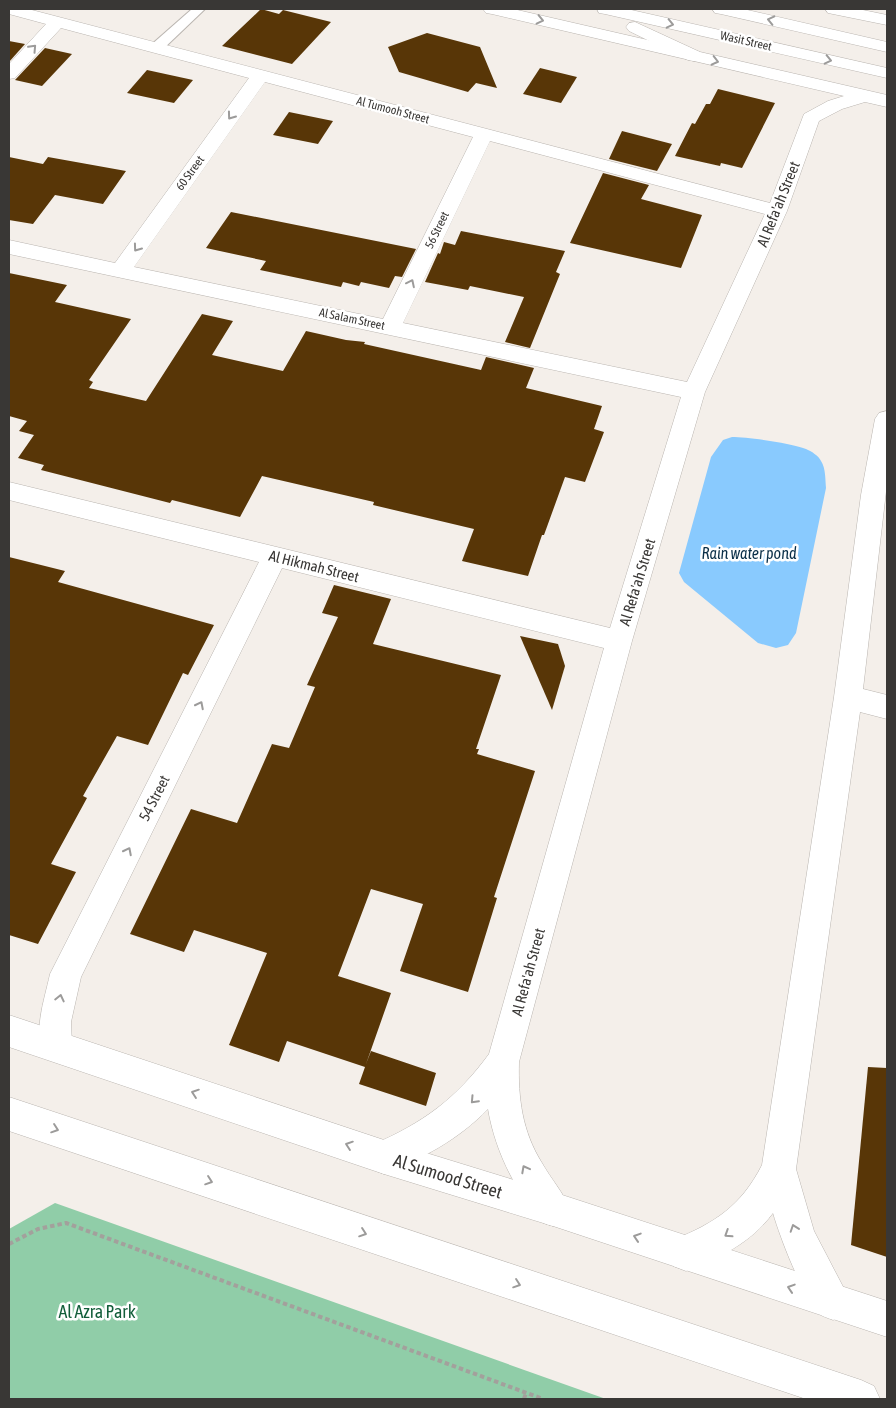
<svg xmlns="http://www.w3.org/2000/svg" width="896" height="1408" font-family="'Asap Condensed',sans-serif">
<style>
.green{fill:#90cda8}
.water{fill:#89cafe}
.building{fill:#583607}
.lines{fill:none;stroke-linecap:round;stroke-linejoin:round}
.service-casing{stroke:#bab5b0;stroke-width:2}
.minor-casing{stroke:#bab5b0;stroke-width:1}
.tertiary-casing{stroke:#bab5b0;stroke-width:1}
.trunk-casing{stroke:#bab5b0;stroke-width:1}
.path{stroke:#a3a09c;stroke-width:4;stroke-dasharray:4.5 3;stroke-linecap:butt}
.service{fill:#fff;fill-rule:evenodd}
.minor{fill:#fff;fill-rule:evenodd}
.tertiary{fill:#fff;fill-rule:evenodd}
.trunk{fill:#fff;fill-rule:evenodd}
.oneway{stroke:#9c9b9a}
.labels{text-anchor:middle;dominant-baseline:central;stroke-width:5;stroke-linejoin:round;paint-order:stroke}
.far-street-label{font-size:12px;fill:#393735;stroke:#fff}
.street-label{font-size:15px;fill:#393735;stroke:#fff}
.water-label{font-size:16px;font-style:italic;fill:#0a2f48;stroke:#fff}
.near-street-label{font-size:18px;fill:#393735;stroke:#fff}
.near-park-label{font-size:18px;fill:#125e3a;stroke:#fff}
</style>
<rect width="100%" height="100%" fill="#f4efea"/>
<path class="green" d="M55,1203L606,1399H9V1229Z"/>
<path class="water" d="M732,437C748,437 791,443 806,449C811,451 819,456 821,461C826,469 825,479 826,488L796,633L788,645L776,648L758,643L684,582L679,573L711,457L723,440Z"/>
<g class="building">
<path d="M261,9L279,14L283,10L331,22L292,64L222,46Z"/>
<path d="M427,33L480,47L497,88L476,83L468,92L399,72L388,47Z"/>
<path d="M9,41L25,44L9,62Z"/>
<path d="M45,48L72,54L42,86L15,80Z"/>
<path d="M540,68L577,77L561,103L523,94Z"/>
<path d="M147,70L193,80L174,103L127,93Z"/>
<path d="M718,89L775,103L742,168L721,163L720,166L675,156L692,123L695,124L706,104H710Z"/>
<path d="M289,112L333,121L318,144L273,135Z"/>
<path d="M622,131L672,144L657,171L609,159Z"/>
<path d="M9,157L43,164L48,157L126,171L103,204L55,195L33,224L9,220Z"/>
<path d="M603,173L649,185L641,199L702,215L681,268L570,243Z"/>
<path d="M231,212L416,249L402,277L395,276L389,288L361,282L359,286L343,282L341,287L260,270L266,261L206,248Z"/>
<path d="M461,231L565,251L556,272L560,274L530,348L505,342L524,297L470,286L468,290L425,282L438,253L440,254L444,242L455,245Z"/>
<path d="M9,273L67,285L55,302L131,319L89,380L93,382L89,388L146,401L202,314L233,321L212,355L283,371L306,331L346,340L365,342L364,344L481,370L486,357L534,368L526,388L602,406L594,429L604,432L585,482L565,477L544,535H542L528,576L462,561L474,529L373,505L374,502L262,476L240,517L172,500L170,503L41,470L44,465L18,458L34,435L19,431L27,421L9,416Z"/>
<path d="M9,557L65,571L58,582L214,625L188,675L183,673L148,745L117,736L83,796L87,798L51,864L76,872L38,944L9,935Z"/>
<path d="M334,585L391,599L373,644L501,675L476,749H479L477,754L535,771L494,897L497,898L468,992L400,971L423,904L371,889L338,976L391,993L366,1064L371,1051L436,1073L426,1106L359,1084L365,1067L287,1041L279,1062L229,1045L267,953L194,930L184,952L130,934L191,809L237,823L272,744L289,748L315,687L307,685L338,617L322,613Z"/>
<path d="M520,636L558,644L565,666L552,710Z"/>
<path d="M868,1067L887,1068V1257L851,1245Z"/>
</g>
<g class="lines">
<defs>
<path id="service" d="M192,9H205L161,51H151L150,48L151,45Z"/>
<g id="minor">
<path d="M9,9H28L770,203L804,114L828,101L844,96L492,14L486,13L483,9H513L887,95V107L865,102L842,109L819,121L787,211L705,392L632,641L519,1062C518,1098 522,1131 542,1163C551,1179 563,1192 570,1209L565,1221L553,1226C550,1225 545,1224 542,1222C537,1219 534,1212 530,1207C509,1178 494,1144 488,1109C458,1140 423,1158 384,1174L372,1169L367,1157L372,1145C423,1123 456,1099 489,1054L604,648L282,568L81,977L71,1022L72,1046L68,1058L56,1062L44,1058C33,1030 44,1002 50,974L259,562L9,500V482L610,628L681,397L9,254V240L115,263L249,78L61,28L15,78L9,79V64L46,24L9,14ZM265,82L473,137L383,319L134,267ZM490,141L765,214L687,382L403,323Z"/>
<path d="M887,411V483L863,689L887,695V719L860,712L796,1169L814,1231L851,1302L846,1315L833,1320C829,1318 822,1317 819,1313C801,1292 781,1240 773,1213C750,1244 720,1257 686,1271L673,1266L668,1253L673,1240C715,1223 741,1206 762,1165L834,697L861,495L875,419L879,413Z"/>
</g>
<g id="tertiary">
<path d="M825,9H858L887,15V25L828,13Z"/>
<path d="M9,1015L384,1140L553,1192L887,1301V1337L553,1226L384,1174L9,1047Z"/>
<path d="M9,1097L861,1380L874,1386L880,1399H806L9,1131Z"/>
</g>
<g id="trunk">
<path d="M597,9H627L887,68V78L605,14L599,13Z"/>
<path d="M712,9H743L887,42V52L721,14L715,13Z"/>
<path d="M635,22L700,52L703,56L700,60L694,61L688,60L629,31L626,27L629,23Z"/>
</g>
</defs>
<use href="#service" class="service-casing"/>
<use href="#minor" class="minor-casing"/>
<use href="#tertiary" class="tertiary-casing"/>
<use href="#trunk" class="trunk-casing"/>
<g class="path">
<path d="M9,1244L38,1229L66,1223L543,1399"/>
<path d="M524,1399L526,1393"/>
</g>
<use href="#service" class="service"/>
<use href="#minor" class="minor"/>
<use href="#tertiary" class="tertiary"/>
<use href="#trunk" class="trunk"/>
</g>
<defs><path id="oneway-chevron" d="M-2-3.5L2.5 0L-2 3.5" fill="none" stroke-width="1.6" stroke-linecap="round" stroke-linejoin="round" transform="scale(1.25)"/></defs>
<g class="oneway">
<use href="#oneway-chevron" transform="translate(540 20) rotate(13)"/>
<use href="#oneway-chevron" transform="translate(771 20) rotate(-167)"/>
<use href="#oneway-chevron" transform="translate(670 24) rotate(13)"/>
<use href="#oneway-chevron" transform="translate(33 48) rotate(-47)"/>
<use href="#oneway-chevron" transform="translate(828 60) rotate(13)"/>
<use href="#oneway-chevron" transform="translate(715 61) rotate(14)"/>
<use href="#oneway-chevron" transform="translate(231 116) rotate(126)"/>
<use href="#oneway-chevron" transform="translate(137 248) rotate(126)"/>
<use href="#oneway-chevron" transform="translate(411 283) rotate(-64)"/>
<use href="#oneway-chevron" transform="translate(200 705) rotate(-63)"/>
<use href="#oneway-chevron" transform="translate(128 851) rotate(-63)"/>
<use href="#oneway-chevron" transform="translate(60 998) rotate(-77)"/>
<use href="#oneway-chevron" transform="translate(195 1093) rotate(-161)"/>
<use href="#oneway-chevron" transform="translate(474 1100) rotate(133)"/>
<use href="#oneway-chevron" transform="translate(55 1129) rotate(19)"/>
<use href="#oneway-chevron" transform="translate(349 1145) rotate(-161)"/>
<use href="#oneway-chevron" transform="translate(525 1169) rotate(-118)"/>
<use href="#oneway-chevron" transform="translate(209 1181) rotate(19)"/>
<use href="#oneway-chevron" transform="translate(794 1228) rotate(-109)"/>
<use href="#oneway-chevron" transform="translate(363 1233) rotate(19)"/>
<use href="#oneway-chevron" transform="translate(728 1234) rotate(147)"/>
<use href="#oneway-chevron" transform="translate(637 1237) rotate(-162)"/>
<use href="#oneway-chevron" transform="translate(517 1284) rotate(19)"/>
<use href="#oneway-chevron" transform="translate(791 1288) rotate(-162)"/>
</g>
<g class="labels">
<g class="far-street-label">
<text transform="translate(746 41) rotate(13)">Wasit Street</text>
<text transform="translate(393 110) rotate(15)">Al Tumooh Street</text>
<text transform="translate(190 173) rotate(-54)">60 Street</text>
<text transform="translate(437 230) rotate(-64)">56 Street</text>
<text transform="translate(352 319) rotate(12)">Al Salam Street</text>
</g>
<g class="street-label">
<text transform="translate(778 204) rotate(-68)">Al Refa'ah Street</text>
<text transform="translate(314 566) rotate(14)">Al Hikmah Street</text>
<text transform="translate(637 582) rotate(-73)">Al Refa'ah Street</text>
<text transform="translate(154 798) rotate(-63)">54 Street</text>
<text transform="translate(528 972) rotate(-75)">Al Refa'ah Street</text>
</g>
<g class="water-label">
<text x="749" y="553">Rain water pond</text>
</g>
<g class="near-street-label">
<text transform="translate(448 1176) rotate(17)">Al Sumood Street</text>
</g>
<g class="near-park-label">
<text x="97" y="1311">Al Azra Park</text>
</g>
</g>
<rect width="896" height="1408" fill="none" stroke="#393735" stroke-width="20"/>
</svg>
